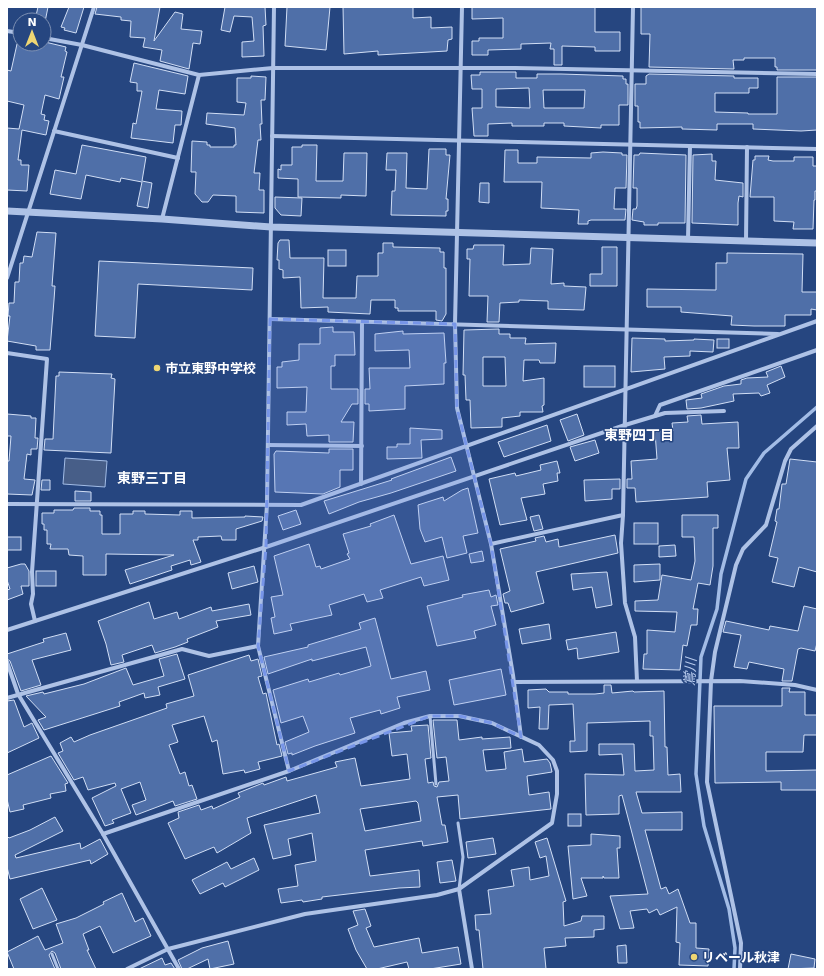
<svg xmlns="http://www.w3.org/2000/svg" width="824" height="976" font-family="'DejaVu Sans','Noto Sans JP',sans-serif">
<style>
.water{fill:#475e88;stroke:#a2bce6}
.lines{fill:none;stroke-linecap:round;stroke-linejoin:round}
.stream{stroke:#a2bce6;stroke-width:3.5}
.building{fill:#4f6fa8;stroke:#d1def5;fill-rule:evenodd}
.service{stroke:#aec2e6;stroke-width:3}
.minor{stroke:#aec2e6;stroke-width:4}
.tertiary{stroke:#aec2e6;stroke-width:7}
.marked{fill:#7795e8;fill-opacity:0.2;stroke:#7795e8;stroke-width:3;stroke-dasharray:8 5;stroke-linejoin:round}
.poi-dot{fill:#eed673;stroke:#264680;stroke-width:1.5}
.labels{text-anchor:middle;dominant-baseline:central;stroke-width:3;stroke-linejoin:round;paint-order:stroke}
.poi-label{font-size:13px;font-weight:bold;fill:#fff;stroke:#264680;text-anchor:start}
.neighbourhood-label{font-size:14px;font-weight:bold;fill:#fff;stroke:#264680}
.water-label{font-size:14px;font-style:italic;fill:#b9ccee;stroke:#264680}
</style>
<rect width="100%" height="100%" fill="#264680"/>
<path class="water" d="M65,458L107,461L105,487L63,484Z"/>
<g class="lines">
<path class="stream" d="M734,969L735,948L729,909L704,826L696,774L701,657L717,609L721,574L746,479L764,453L817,407"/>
</g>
<g class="building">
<path d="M38,7H48L45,22L44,20H35Z"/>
<path d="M69,7H84L76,33L64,30L65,28L61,27Z"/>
<path d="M97,7H160L154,41L175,12L183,14L181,29L202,31L200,44L193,43L189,69L160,61L162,50L143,47L145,38L130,37L131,21L121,20V17L95,14Z"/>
<path d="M225,7H265L266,25L263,26L264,56L242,57V42L254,41L252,17L234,16L230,32L221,30Z"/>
<path d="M287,7H330L326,50L285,46Z"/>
<path d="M343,7H413V18L431,17V28L452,27V39L448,40L447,51L378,55V51L344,54Z"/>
<path d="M472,7H595V32H620V51H595V47L562,46V65H554V49H550L551,43L521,44V49L488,50V55H472V41H479V38H503V18L472,19Z"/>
<path d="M641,7H817V70H777V67H775V58H744V60H733L734,69L649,67L650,34H641Z"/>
<path d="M45,42L66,47L65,51L67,52L61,77H64L59,99L45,95L41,114L45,115L44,120L49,121L46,135L22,130L18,160H21V165H29L27,191L7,190V128L19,129L24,105L7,101V70L11,71L17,44H45Z"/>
<path d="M134,63L188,76L185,94L159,90L156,109L182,111L181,125H175L173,143L131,138L133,123L136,124L142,91H137V83L130,82Z"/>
<path d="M480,72H516V78H537V74H561L623,76V79H626V84H628V105H619V125H601V128L564,126V123H544V126H512V123L488,124V136H474L472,108H482V89H472L471,75H480ZM529,88L530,108L496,107V89ZM543,90H585L584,108H544Z"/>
<path d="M649,74L734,76V78H758V88H749V93H715V112L748,113V114H777V77H817V130L801,131L753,129V124H717V130L682,129V127L640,128V122H638V106H635V84H646V76Z"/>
<path d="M251,76L266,77L265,100H261L262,124H260L261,140H258L254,173H260L259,190H264V213L236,212V196L213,195L208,202H202L195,194L196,172H191L192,141L207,142V145H210V147H234V145H236L235,128L206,124L207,113L244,115L246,103L237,102V78H251Z"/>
<path d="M82,145L146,157L142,181L152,183L148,208L137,206L142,182L121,178L120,182L86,175L81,199L50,194L55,170L76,174Z"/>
<path d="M302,145H317L316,181H343L344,153H367L366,196L341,195V198L298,197V179L278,178V169L281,170V165H292V147H302Z"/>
<path d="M429,149H446V155H450L446,199H448V211H446V216L391,215L392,191H395L396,170H386L387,153H407L406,188L427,189Z"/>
<path d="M505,150H518V163H537V157L591,158V153L603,152L622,153V155H627L626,188H615L614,209H626L625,220H591L588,221V224H578L579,210L541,208L542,182H504Z"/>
<path d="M640,153L686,155L685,223H658V225H644V222L632,220L633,209H636L637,206V188H633L634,155H639Z"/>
<path d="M712,154V161H716L715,180L743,183V197L739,196L738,203V225L692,223L693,155Z"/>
<path d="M755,156H769L768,160L773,161H794V157H813V166H817V191H815V200H814L813,229H793L794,222L774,221V197H750L753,160H755Z"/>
<path d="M480,183H489V203L479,202Z"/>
<path d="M275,197L302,198L301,216L281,215L275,208Z"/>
<path d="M37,232L56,233L52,286H55L54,300L50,350H36V346L7,341L10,316H8L9,303H14L15,282H19L20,263H23L24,256L32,257Z"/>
<path d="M280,240H289L290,258H324L323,298H356L357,276H378V253H383V243H393V247L440,248V252H444V268H446V314L442,321L436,320V311H398V308H395V300H371L370,314L328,312V307L301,308L300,277L283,278V270L279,269V260H277L278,243Z"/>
<path d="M474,245H504L503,265L530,264L531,248L553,249L551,284L564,283V286L586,287L584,310L548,309V301L519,300V302L500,303L499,322H487L488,296H469L470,259H467V249H473Z"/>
<path d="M602,247H617V286H590V274H602Z"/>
<rect x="328" y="250" width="18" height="16"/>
<path d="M727,253L803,254L802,292H817V310L811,309V315H785V326H754L731,325L732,316L681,312V307H647V289L716,290V263H727Z"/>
<path d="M99,261L253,268L252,290L138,284L135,338L95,336Z"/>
<path d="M333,327V332H354L355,355H335V366H331V389H358V404H352L341,422H354L353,442H329V435L307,436L306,424L287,425V412H306L307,387L277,388V367H282V362L299,360V344H320V328Z"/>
<path d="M499,329V334H510V338H526L525,344L556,343L555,363H540L539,360H524L523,381L544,378V405L542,406L543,412H520V416L502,418V427L471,428L470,400H466L465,375H463L464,330ZM483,357H505L506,386H483Z"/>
<path d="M403,331V334L444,333L446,363H444V384L405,386V409L369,411V404H365V389H370L369,368H410L409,350L375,351V334Z"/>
<path d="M632,338L665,339V341L694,340V339L714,340L713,352L690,351V356L664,357L665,369L631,372Z"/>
<rect x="717" y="339" width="12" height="9"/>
<rect x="584" y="366" width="31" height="21"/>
<path d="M781,366L785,377L767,385L770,393L761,396L759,393L733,394L734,401L701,408L687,409L686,400L702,398L701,394L724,386L741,384V380L747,378L768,377L766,372Z"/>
<path d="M59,372L112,374L111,378L115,379L111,453L44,450L45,439H53L56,376H59Z"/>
<path d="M7,414L31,416V418H36L35,438H38L37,449H31V455L27,454L24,479L35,480L32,495L7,494V461H9L11,436H7Z"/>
<path d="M577,414L584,435L568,441L560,420Z"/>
<path d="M701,415L702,424L738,422L739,448H727L730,480L707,482L708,497L636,502L635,488H627V479H632L631,461L657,459L655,432L673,431L672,423L688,422L687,416Z"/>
<path d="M547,425L551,441L504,457L498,442Z"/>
<path d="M410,428L442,430V439L421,440L422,458L387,459V447H397V444H410Z"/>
<path d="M595,440L599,453L575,461L570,447Z"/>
<path d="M329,449H353V470H340V487L323,494L275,492L274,454L276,451L329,453Z"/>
<path d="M451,457L456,471L391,493L359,502L329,514L324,501L392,480L391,479Z"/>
<path d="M790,459L817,462V572L799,567L794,587L772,582L778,558L769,556L777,522L775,521L777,509H779L782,484H786Z"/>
<path d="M557,461L560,473H557L558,481L543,484L545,494L521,498L527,520L500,525L489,479L515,473L516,476L541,470L540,465Z"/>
<path d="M620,479V489H612V499L585,501L584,480Z"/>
<path d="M42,480H50V490H41Z"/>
<path d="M468,488L478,533L463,536L467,553L447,558L442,537L425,542L420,529L418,505L443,497L444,501L462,490Z"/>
<path d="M75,491L91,492V501H75Z"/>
<path d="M74,508H90V511H100V515H102V534H120V514H133V511H145V514L180,515V511H192V518L245,517V516L263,517L262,521L236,529V540H222L221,536L198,537V540H193L201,562L191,565L190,560L171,566L172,570L130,584L125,570L174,555L106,554V575H83V556L69,555L68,549H50L51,544H47V530H44V524H42V513H54V510H73Z"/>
<path d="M296,510L301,524L283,530L278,516Z"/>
<path d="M394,515L411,564L443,556L449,580L424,586L421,577L380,590L383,598L367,602L364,594L329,605L332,615L290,624L292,630L274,634L271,618L275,617L271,597L283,595L274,556L309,544L316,567L320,566L321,569L350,559L347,554L349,553L343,534L371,526L370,524Z"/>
<path d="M539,515L543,529L534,531L530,517Z"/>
<path d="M682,515H718V528H713V566L710,585L698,583L693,609H698L697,625H691L687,646L683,645L680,670L643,669L644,654H647V630L675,632L677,612L635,611V601L658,600L662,575L691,580L695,561L694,537H682Z"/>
<rect x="634" y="523" width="24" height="21"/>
<path d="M615,535L618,553L536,572L544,603L511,612L508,603H505L503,594L510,591L500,549L536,541L535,538L544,536L546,542L558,539L559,547Z"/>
<rect x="7" y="537" width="14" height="13"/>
<path d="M675,545L676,556L659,557V546Z"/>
<path d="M482,551L484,561L471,563L469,554Z"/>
<path d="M21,564H25L29,571V586H21L23,594L7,600V590L10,589L7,580V568Z"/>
<path d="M660,564V580L634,582V565Z"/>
<path d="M254,566L258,582L232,589L228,573Z"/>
<rect x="36" y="571" width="20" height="15"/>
<path d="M607,572L612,605L596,608L592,587L573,590L571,574Z"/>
<path d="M489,590L491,597L496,595L498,605L491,606L496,625L474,631L476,638L437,646L427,606L463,597L462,595Z"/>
<path d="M149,602L154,619L177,612L179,619L211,607L212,611L249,604L251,615L216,621L218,627L187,639L188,642L175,647L155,653L152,645L122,655L124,662L111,665L106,644L98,621Z"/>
<path d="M804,606L817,609V643L815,651L801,648L798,649L792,681H782L784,669L749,662L747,669L734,667L741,635L723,632L726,621L769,630L770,626L798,631Z"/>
<path d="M375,618L391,679L426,671L430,690L397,697L400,708L381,714L380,710L350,718L355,733L315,746L292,755V753L288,754L285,742L309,732L303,716L281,723L273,690L308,679L309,682L339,673L340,675L371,666L366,647L312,661V659L268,674L264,657L308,647V645L361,629L359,623Z"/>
<path d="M549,624L551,639L522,644L519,629Z"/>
<path d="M616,632L619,652L578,659L577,648L568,650L566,640Z"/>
<path d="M66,633L71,650L32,660L41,685L21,691L10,661L7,659V654L44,642L43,639Z"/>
<path d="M177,654L185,679L158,687L160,695L145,698L144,693L119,702L120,706L44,730L38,720L46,717L26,696L43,692L44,694L84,684L126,668L133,685L164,676L159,659Z"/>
<path d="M249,655L251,661L258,659L262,676L258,677L263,694L266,693L277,745L279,744L282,756L258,762L260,769L245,773L244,770L223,774L217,740L212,742L204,716L172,725L178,742L169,745L180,774L185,772L189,786L192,785L197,799L175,806L173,801L136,815L132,805L146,800L140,782L121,789L131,813L112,820L114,823L105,826L92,798L116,786L115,783L88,790L83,777L74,780L58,753L63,751L60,743L71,737L74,742L90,735L167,708L166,704L194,696L188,675Z"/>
<path d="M501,669L506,695L454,705L449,680Z"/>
<path d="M604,685H611L612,693L633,691L634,692L664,691L665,747H667L668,775L680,774L681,792H636L642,813L682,812V830H645L661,889L666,887L669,894L678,889L690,923H696V948L709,949L708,966L679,965L680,943L676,942L677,907L660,915L657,909L649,913L647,909L630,911L634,928L620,929L610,896L648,894L622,795L619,796V814L586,815L585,774L624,775L622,754L599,755V744H634L635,771L654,770L653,736H650V721L587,723V751L570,752V741H575L573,704L549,705L548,729H539L540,707L528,708V690L546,689L549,692H568V694H595L604,693Z"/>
<path d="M782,688H790L789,692H805V715H817V735H804L803,752H766V771L817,770V790H781V782L715,783L714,706H782Z"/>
<path d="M14,700L24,727L32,723L39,738L7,753V701Z"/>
<path d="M433,720H457L459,740L482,737V739L510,737L511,748L483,750L486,771L506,769L504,752L522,749L524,762L547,759L550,763L552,772L527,776L529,795L549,792L551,809L460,819L458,795L437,797L442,825H445L448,842L423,846L422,841L365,850L370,876L419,870L420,887L399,888L322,897V899L303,902L302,900L281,903L278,889L298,886L295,865L316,861L312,833L288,839L291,855L273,859L264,825L320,813L316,795L247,818L251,833L217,853L214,847L185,859L168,823L179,818L178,812L199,805L201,810L212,806L213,809L240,797L238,793L263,783L264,785L286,777L287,781L337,767L335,762L355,758L361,786L410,779L407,754L392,756L389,733L412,731L411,726L428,725L431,758L425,759L428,783L433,782L434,786L437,787L439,782L449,781L446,757L437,758ZM416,801L418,803L421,821L365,831L360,809Z"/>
<path d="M51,756L68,783L65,784L66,791L50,794L51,798L23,805L24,809L10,812L7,799V775Z"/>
<rect x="568" y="814" width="13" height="12"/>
<path d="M55,817L63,831L15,855L16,858L80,843L81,849L100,839L108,854L91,864L90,860L10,879L7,867V836L9,838L30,830Z"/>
<path d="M591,834L620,836V848H617L619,878H604L603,876V878H581L587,896L573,899L568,846L591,845Z"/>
<path d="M493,838L496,854L468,858L466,842Z"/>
<path d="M547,838L566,901L563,902L564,926L581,921L582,916H604V929L594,930V937L565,938L566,946L544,948L546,969H483L479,930H476L475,915L491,914L488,890L514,886L511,870L529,867L530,880L549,876L546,856L540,858L535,842Z"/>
<path d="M254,858L259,870L225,887L223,883L200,894L192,880L227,862L231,869Z"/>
<path d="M452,860L456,881L440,883L437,862Z"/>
<path d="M42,888L57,920L33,929L20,899Z"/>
<path d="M122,893L135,922L143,918L151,936L113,953L100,926L83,934L89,950H87L96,969H61L55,953L52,951L49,955L55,969H14L7,952L38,936L45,950L63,943L56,924L76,918L104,904L103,902Z"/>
<path d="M365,909L371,926L366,928L374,947L419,938L422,953L458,947L461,964L430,969H409L407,962L377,969H367L356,950L348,929L358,925L353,911Z"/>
<path d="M228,941L234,964L210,969L208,959L187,969H182L178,960L202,948Z"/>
<path d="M626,945L627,963H618L617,946Z"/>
<path d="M791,954L815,959L814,968L788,969Z"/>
<path d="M162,958L165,965L171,963L175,969H139Z"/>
</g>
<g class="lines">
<g class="service">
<path d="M430,716L436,784"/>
<path d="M458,823L463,857L459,889"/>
<path d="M52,954L58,969"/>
</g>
<g class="minor">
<path d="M274,7L267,504L258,646L289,771"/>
<path d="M462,7L455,324L457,408L491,544L513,675L521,737"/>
<path d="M7,31L20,33"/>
<path d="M44,38L82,45L199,75L273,68H516L817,74"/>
<path d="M54,131L178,158"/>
<path d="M272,136L817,149"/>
<path d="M162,219L199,75"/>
<path d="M688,239L690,146"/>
<path d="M746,241L747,147"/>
<path d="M7,278L94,7"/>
<path d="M270,319L778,334"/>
<path d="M7,353L47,359L32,572L33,594L31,604L35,621"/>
<path d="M655,416L660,405L817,350"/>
<path d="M268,445L362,446"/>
<path d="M361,484L362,322"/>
<path d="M7,504L301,505L817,321"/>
<path d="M623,515L621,543L625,603L635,637L637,681"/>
<path d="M491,544L623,515L633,7"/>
<path d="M7,630L266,547L625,425L665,413L724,411"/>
<path d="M7,662L18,694L103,834L179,969"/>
<path d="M514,682L740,681L795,685L817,690"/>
<path d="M7,698L182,649L209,656L258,646"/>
<path d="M103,834L289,771L404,723L430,716H459L492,723L539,745L553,760L557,771V794L552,823L459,889L437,895L305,914L168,949L127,969"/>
<path d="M459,889L472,969"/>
<path d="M740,969L741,943L707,782L711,681L715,652L736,565L743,549L766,525L785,461L791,449L817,426"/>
</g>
<path class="tertiary" d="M7,211L162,219L271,227L817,243"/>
</g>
<path class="marked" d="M270,319L455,324L457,408L491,544L521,737L492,723L459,716H430L289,771L258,646L266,547Z"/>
<g class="poi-dot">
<circle cx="157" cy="368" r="4"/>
<circle cx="694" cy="957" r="4"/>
</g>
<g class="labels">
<g class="poi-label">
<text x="165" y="368">市立東野中学校</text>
<text x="702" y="957">リベール秋津</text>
</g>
<g class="neighbourhood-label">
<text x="639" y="435">東野四丁目</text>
<text x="152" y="478">東野三丁目</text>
</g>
<g class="water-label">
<text transform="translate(690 672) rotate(-86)">鴬川</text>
</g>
</g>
<rect width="824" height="976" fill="none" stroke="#ffffff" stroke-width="16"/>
<g transform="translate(32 32)"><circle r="19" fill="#264680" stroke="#7d90b3"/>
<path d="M0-3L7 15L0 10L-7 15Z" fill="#eed673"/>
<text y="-6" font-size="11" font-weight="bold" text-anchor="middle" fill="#ffffff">N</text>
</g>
</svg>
